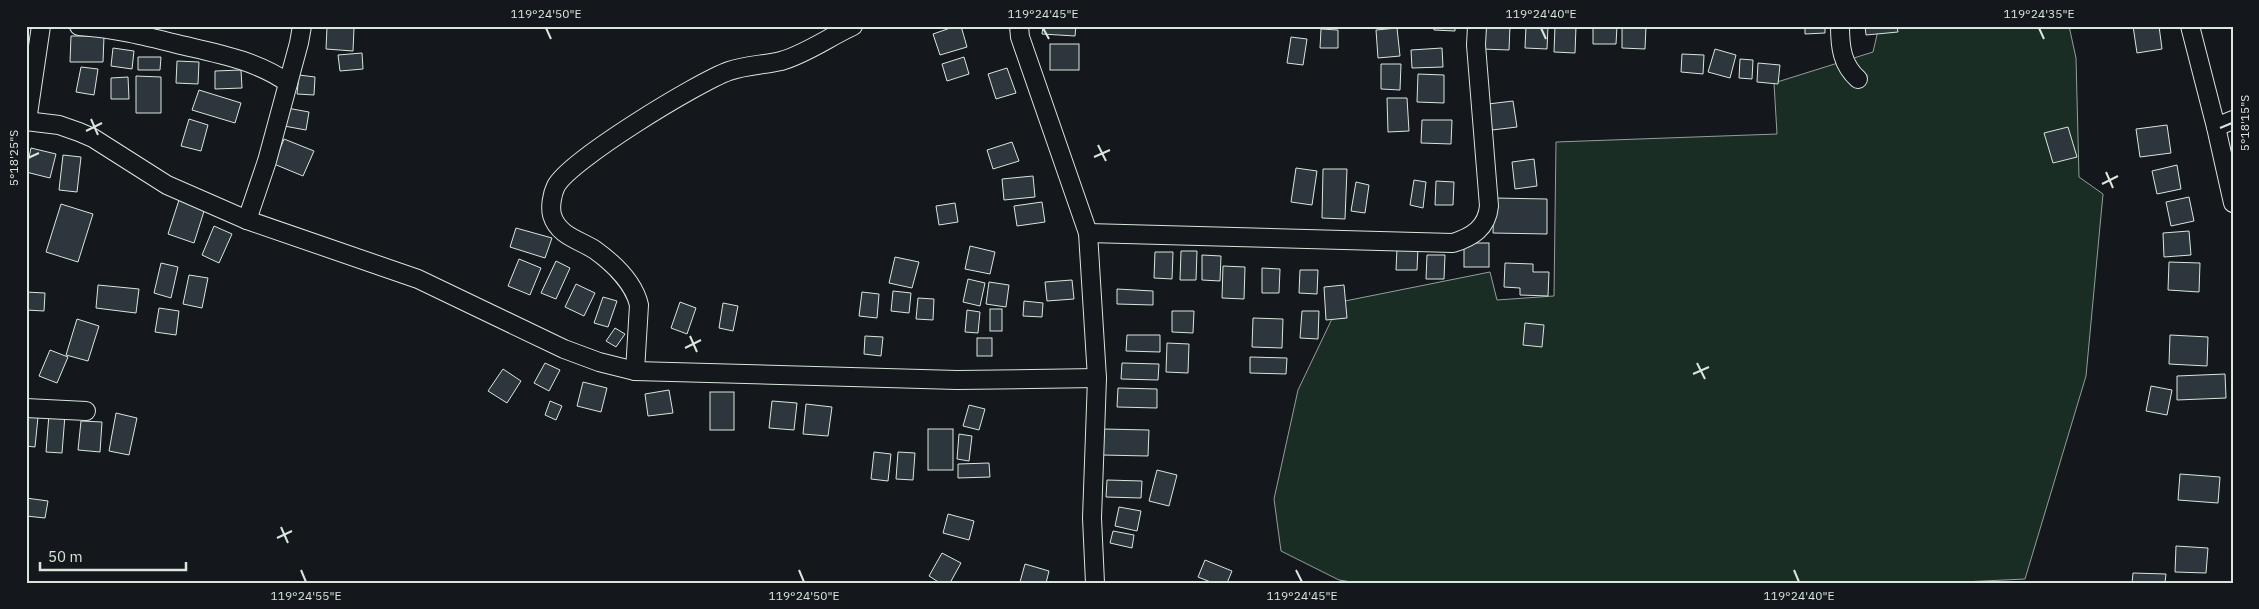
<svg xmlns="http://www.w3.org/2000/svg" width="2259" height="609" font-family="'IBM Plex Sans',sans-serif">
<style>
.green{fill:#1a2d24;stroke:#939e99}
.building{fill:#2c363c;stroke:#d8e6dc}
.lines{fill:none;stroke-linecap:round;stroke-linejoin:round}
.street-casing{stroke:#d8e6dc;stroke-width:20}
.street{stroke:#14181c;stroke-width:18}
.ticks{fill:none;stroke:#d8e6dc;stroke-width:2}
.neatline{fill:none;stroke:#d8e6dc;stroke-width:2}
.ticks-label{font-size:12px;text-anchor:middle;fill:#d8e6dc}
</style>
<rect width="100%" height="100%" fill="#14181c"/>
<path class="green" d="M1879,26H2069L2076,58L2079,177L2103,194L2086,376L2025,579L1941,583H1358L1339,580L1281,551L1274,499L1298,390L1340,302L1490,272L1497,300L1554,296L1556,142L1777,134L1774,83L1873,52Z"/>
<g class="building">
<path d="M956,26H961L967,47L940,55L933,34Z"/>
<path d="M1043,26H1076L1075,36L1042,34Z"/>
<path d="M1434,26H1455V31L1434,30Z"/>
<path d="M1482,26H1510L1509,50L1482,49Z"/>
<path d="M1526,26H1548L1547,49L1525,48Z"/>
<path d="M1555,26H1576L1575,53L1554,52Z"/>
<path d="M1593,26H1617L1616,44H1593Z"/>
<path d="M1622,26H1646L1645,49L1622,48Z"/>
<path d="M1805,26H1825V33L1805,34Z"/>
<path d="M1865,26H1897L1898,32L1866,35Z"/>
<path d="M2133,26H2159L2162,49L2137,53Z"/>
<path d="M327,27L354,28L353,51L326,49Z"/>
<path d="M1397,28L1400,56L1378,58L1376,30Z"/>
<path d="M1321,29L1338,30V48H1320Z"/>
<path d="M71,36H104L103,62H70Z"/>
<path d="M1291,37L1307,39L1303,65L1287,63Z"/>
<rect x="1050" y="44" width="29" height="26"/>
<path d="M113,48L134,51L132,69L111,66Z"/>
<path d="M1442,48L1443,67L1412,68L1411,50Z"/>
<path d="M1715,49L1736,55L1730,78L1708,72Z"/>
<path d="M362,53L363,69L340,71L338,55Z"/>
<path d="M1682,54L1704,55L1703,74L1681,72Z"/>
<path d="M138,57H161L160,70H138Z"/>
<path d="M964,57L969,74L947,81L942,64Z"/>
<path d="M1740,59L1753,60L1752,79L1739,78Z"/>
<path d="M177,61L199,62L198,84L176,83Z"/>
<path d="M1758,63L1780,65L1778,84L1757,82Z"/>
<path d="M1381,64H1401L1400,90L1381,89Z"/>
<path d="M81,67L98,69L94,95L76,92Z"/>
<path d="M1007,68L1016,93L996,99L988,74Z"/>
<path d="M241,70L242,88L215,89V71Z"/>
<path d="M1418,74L1444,75V103L1417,102Z"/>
<path d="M299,75L315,77L314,95L297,94Z"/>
<path d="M136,76L161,77V113H136Z"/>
<path d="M128,77L129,99H111V78Z"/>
<path d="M199,90L241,103L235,123L192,110Z"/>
<path d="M1387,98H1407L1409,131L1388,132Z"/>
<path d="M1513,101L1517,127L1492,130L1488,104Z"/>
<path d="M287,108L309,112L306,130L284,126Z"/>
<path d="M189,119L208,125L201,151L181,146Z"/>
<path d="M1422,120H1452L1451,144L1421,143Z"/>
<path d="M2167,125L2171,153L2140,157L2136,129Z"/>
<path d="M2068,127L2077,157L2053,163L2044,133Z"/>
<path d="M284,139L314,151L303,176L274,164Z"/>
<path d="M1012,142L1019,161L993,169L987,150Z"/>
<path d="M31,148L56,154L50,178L26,172Z"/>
<path d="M63,155L81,157L77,192L59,190Z"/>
<path d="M1534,159L1537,186L1515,189L1512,162Z"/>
<path d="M2177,165L2181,189L2157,194L2152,171Z"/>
<path d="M1296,168L1317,171L1312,205L1291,202Z"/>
<path d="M1323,169H1347L1345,219L1322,218Z"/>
<path d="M1033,176L1035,197L1004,200L1002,179Z"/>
<path d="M1414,180L1426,182L1423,208L1410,205Z"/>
<path d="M1436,181L1454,182L1453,205H1435Z"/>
<path d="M1356,182L1369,185L1365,213L1351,211Z"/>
<path d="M2189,197L2194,221L2171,226L2166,202Z"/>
<path d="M1494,198L1547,199V234L1493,233Z"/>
<path d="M179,200L205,208L194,243L168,234Z"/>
<path d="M1042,202L1045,222L1017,226L1014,206Z"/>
<path d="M955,203L958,222L939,225L936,206Z"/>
<path d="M61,204L93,214L78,262L46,252Z"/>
<path d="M214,226L232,234L219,263L202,255Z"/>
<path d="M516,228L552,238L545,258L510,247Z"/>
<path d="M2189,231L2191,255L2164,257L2163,233Z"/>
<rect x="1464" y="243" width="25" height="24"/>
<path d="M970,246L995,252L990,274L965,269Z"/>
<path d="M1397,248H1418L1417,270H1396Z"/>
<path d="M1181,251H1197L1196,280H1180Z"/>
<path d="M1155,252H1173L1172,279L1154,278Z"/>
<path d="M1202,255L1221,256L1220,281L1202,280Z"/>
<path d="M1427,255H1445L1444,279H1426Z"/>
<path d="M895,257L919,262L912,288L889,283Z"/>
<path d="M519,259L541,268L530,295L508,286Z"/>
<path d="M556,261L570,268L556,299L541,293Z"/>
<path d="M2169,262L2200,263L2199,292L2168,290Z"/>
<path d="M161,263L178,267L171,298L154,293Z"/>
<path d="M1505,263L1533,264V272H1549L1548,296L1520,295V288L1504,287Z"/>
<path d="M1223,266L1245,267L1244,299L1222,298Z"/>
<path d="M1262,268L1280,269L1279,293H1262Z"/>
<path d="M1300,270H1318L1317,294L1299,293Z"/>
<path d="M189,275L208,278L202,308L183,304Z"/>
<path d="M968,279L985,283L980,306L963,302Z"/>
<path d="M1072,280L1074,299L1047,301L1045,282Z"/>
<path d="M989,282L1009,285L1006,307L986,304Z"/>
<path d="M576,284L595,293L584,316L565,307Z"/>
<path d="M98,285L139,289L136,313L96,308Z"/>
<path d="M1344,285L1347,318L1326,320L1324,287Z"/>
<path d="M1117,289L1153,291V305L1117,304Z"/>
<path d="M893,291L911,293L909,313L891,311Z"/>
<path d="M26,292L45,293L44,311L26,310Z"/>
<path d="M862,292L879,294L877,318L859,316Z"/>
<path d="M603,297L617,301L608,327L594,323Z"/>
<path d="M918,298L934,299L933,320L916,319Z"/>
<path d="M1024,301L1043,303L1042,317L1023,316Z"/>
<path d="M680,302L696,308L687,334L671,328Z"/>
<path d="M723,303L738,306L733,331L719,328Z"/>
<path d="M159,308L179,311L176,335L155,332Z"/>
<rect x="990" y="309" width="12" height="22"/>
<path d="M967,310L980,312L978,333L965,332Z"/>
<path d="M1172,311H1194L1193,333L1172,332Z"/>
<path d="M1302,311H1319L1318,339L1300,338Z"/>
<path d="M1253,318L1283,319L1282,348L1252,347Z"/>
<path d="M77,319L99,326L88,361L66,355Z"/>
<path d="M1525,323L1544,325L1542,347L1523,345Z"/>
<path d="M615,328L625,334L616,347L606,341Z"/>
<path d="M1127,335H1160V352L1126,351Z"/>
<path d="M2170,335L2208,337L2207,366L2169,364Z"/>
<path d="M865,336L883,337L881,356L864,354Z"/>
<rect x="977" y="338" width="15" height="18"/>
<path d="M1167,343L1189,344L1188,373L1166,372Z"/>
<path d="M50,350L68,357L57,383L39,376Z"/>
<path d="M1250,357L1287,358L1286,374L1250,373Z"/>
<path d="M545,363L560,370L549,391L534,383Z"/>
<path d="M1122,363L1159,364L1158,380L1121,379Z"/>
<path d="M503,369L521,381L507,403L488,391Z"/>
<path d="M2225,374L2226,398L2177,400V376Z"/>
<path d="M583,382L607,388L601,412L577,406Z"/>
<path d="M2151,386L2172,390L2167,415L2146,411Z"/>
<path d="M1118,388L1157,389V408L1117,407Z"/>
<path d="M669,390L673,413L648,416L645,394Z"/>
<rect x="710" y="392" width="24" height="38"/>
<path d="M550,401L562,406L556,420L545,415Z"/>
<path d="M772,401L797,403L794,430L769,428Z"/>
<path d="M806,404L832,407L828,436L803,434Z"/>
<path d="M969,405L985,409L979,430L963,426Z"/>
<path d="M116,413L137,418L129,455L109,451Z"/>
<path d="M49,414L65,415L62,453L46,452Z"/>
<path d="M26,416L38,417L35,447L26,446Z"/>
<path d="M81,421L102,422L100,452L78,450Z"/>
<rect x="928" y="429" width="25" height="41"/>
<path d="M1103,429L1149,430L1148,456L1102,455Z"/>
<path d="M959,434L972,436L969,461L957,459Z"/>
<path d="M874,452L891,454L888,481L871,479Z"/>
<path d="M898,452L915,453L913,480L896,479Z"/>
<path d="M989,463L990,477L958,478V464Z"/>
<path d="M1157,470L1177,475L1169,506L1149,501Z"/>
<path d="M2180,474L2220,477L2218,503L2178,500Z"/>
<path d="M1107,480L1142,481L1141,498L1106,497Z"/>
<path d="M26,498L48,501L45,518L26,516Z"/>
<path d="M1119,507L1141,511L1137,531L1115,526Z"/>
<path d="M948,514L974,521L969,540L943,533Z"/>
<path d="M1113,531L1134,535L1132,548L1110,543Z"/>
<path d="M2176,546L2208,548L2206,573L2175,572Z"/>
<path d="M942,553L961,563L950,583H940L929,576Z"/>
<path d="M1205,560L1232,571L1227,583H1213L1198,577Z"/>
<path d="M1025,564L1049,571L1046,583L1020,582Z"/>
<path d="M2133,573L2166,574L2165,583H2132Z"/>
</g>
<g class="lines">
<defs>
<g id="street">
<path d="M79,26C113,28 145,36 177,44C215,53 256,60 288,83"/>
<path d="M1019,26L1020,37L1088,233L1097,378L1092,518L1095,583"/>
<path d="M1840,26C1840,47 1842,65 1858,79"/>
<path d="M2190,26L2216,127L2233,203"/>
<path d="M26,121L59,125L79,132L93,138L167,185L247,220L418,279L564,349L599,362L635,371L957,380L1097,378"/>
<path d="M27,121L41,26"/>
<path d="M2216,127L2233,120"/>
<path d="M247,220L267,161L299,43L302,26"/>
<path d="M1088,233L1453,243C1472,237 1487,228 1489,206L1476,45L1477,26"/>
<path d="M635,371L639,305C634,283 613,263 595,250C580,240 558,236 552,215C550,207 552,194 556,186C570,160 698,82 729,71C746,65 764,65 781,61C806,54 829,37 853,26"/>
<path d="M26,408L86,411"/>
</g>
</defs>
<use href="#street" class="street-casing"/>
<use href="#street" class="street"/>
</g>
<path class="ticks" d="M546,28L551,39M1043,28L1049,39M1541,28L1546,39M2039,28L2044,39M91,119L98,135M2220,128L2232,123M86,131L102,123M1098,145L1106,161M1094,157L1110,150M28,158L39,153M2106,172L2113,188M2102,184L2118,176M690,336L697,352M685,348L701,340M1697,363L1705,379M1693,374L1709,367M281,527L288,543M277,538L292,531M301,570L306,582M799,570L804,582M1296,570L1302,582M1794,570L1799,582"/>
<rect width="2259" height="609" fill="none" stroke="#14181c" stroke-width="55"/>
<path d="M40 562v8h146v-8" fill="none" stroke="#d8e6dc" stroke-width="2.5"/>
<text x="48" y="562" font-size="15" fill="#d8e6dc" stroke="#14181c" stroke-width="4" paint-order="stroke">50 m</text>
<rect x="28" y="28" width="2204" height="554" class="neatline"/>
<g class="ticks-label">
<text x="546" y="18">119°24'50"E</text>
<text x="1043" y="18">119°24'45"E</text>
<text x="1541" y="18">119°24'40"E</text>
<text x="2039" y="18">119°24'35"E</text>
<text transform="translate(2245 123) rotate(-90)" y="4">5°18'15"S</text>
<text transform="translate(14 158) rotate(-90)" y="4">5°18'25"S</text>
<text x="306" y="600">119°24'55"E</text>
<text x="804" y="600">119°24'50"E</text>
<text x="1302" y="600">119°24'45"E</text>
<text x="1799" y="600">119°24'40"E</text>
</g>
</svg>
